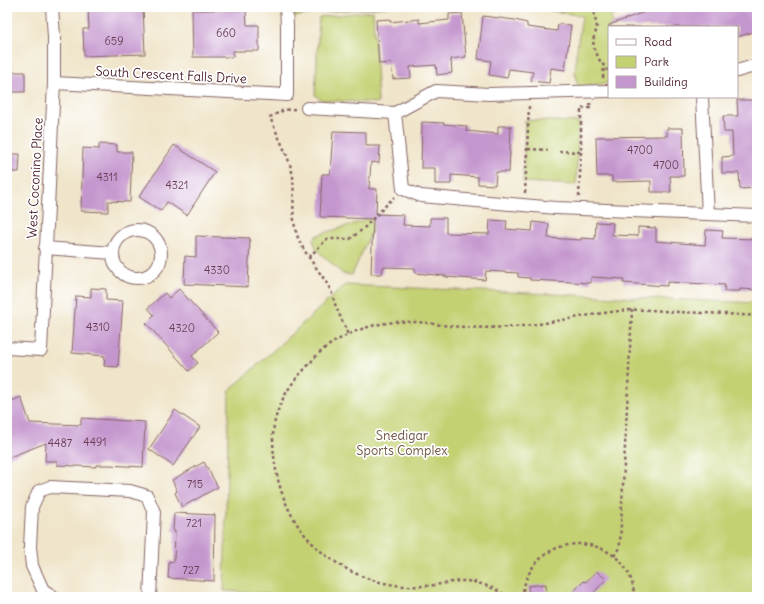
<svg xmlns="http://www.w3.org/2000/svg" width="764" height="604" font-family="Delius,sans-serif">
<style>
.green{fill:#c4d173;stroke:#87784f}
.building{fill:#c496ce}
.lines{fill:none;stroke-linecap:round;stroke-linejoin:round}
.minor-casing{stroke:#846463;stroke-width:14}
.path{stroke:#846463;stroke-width:2.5;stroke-dasharray:3 3;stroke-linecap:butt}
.minor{stroke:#fff;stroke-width:12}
.labels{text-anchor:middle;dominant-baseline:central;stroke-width:3.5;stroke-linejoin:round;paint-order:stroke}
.number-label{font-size:11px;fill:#683d54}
.street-label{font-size:13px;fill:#4a1f2b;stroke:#fff}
.park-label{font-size:13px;fill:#6f5441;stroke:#fff}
</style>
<rect width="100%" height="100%" fill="#fff"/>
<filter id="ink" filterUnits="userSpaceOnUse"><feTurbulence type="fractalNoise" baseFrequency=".025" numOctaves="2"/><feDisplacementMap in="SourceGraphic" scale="8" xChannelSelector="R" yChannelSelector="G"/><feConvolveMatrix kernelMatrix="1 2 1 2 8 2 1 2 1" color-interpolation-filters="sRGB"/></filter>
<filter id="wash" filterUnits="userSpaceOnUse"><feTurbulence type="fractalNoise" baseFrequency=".012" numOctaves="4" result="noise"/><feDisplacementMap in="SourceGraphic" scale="16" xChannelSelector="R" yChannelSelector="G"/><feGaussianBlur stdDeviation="0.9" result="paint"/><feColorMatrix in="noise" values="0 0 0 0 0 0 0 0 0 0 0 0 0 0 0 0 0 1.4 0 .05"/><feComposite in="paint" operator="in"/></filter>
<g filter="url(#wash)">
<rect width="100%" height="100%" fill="#f0e5ca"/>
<g class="green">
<path d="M293,7H386L315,13L294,17Z"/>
<path d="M530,7H632L611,16L614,27H609V83L578,87L575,73L576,55L582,16Z"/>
<path d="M373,11L378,103L321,100L315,95L319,17Z"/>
<path d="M525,120L579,122L576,185L523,182Z"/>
<path d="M365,214H379L352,275L343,274L317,250L313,240L317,235L363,221Z"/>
<path d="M345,285L757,303V597H311L224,591L229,391Z"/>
</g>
<g id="blocks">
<g class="building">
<path d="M143,7L145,54L84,56L83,29H89L88,8Z"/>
<path d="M658,7H757V31L737,37V27H609V25Z"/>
<path d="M192,10H246L247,25H259V51H233V57H193Z"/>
<path d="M462,13L466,57L451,59L452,73L437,75L436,65L410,67L411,78L393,79L391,63L379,64L376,20L390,19V22L419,19V23L449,20V14Z"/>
<path d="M483,16L515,20L527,23V27L557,31L558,24L571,25L565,70L551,68L549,83L531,81L533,72L509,69L507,78L489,75L491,61L478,59Z"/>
<rect x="7" y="72" width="18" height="20"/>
<path d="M737,100H757V188L740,189L739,173H722V157L733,156L732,132H724L723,116H738Z"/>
<path d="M422,122L444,123L443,124L467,126L466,131L498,134V126H511L509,172H496L495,185L478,184V177L451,175V184H435V168H421Z"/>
<path d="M667,128H683L684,176H670L671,192H651V181L612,182V176H597L596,137L667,136Z"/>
<path d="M333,131L366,132V146H380L379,163L371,162L369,189H377L376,214L404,215L403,225L430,226V218H446V233L489,234L490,220L507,221L506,229L532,231L533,222L549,224L548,238L581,240V238L595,239L596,222L613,223L612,235L638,236V227L656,228V241L705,245L706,230L723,231L722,238L757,239V290L740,289V291H724L725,285L667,282V286L623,283L624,279L591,277V283L530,280V278L518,277V273L486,271L485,280L446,277V276L415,273V268L383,267L382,274H371L373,219L320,217L322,174H330Z"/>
<path d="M99,144L117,145V152H132L130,202L108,201V212L81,211L83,148L99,149Z"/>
<path d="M174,145L215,172L187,215L167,202L161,211L139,197Z"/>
<path d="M7,154H20L19,172H7Z"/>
<path d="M196,236L250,238L248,287L184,284L185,256L196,257Z"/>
<path d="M91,288L106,289V300L123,301L118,367L104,366L105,356L72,353L76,296L91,297Z"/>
<path d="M179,289L218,332L192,356L198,363L189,371L146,323L154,315L148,308L165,293L169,298Z"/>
<path d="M21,397L30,423L81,425V418L145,422L143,467L109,465H96V467L57,465V461H45L46,443L7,458V403Z"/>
<path d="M175,410L200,427L173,466L149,449Z"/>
<path d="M204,462L218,487L182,507L175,493L177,491L172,480Z"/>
<path d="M174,513L215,515L214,581L168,578L169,561L174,562L175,531H173Z"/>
<path d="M596,571L606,579L590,597H568L584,581L586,582Z"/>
<path d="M546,584L547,597H529L528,586Z"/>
</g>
</g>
</g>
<g filter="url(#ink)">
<use href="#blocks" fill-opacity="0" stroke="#846463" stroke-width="1"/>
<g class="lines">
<defs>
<g id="minor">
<path d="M737,71L757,65"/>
<path d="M54,83L287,95V26L286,7"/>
<path d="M702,97L708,214"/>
<path d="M307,108L395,113"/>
<path d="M395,113L403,189L421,196L556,208L757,216"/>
<path d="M395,113L436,91L489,94L609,91"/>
<circle cx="137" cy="254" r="24"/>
<path d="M45,248L113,253"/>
<path d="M7,348L41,350L54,83V37L52,7"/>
<path d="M54,597L43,590L32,566L30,547L32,507L39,491L50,487L130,491L147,496L154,512L150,597"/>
</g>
</defs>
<use href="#minor" class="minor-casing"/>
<g class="path">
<path d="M593,7L597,28L593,40L594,48L600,61L609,72"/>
<path d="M603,78L604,66"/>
<path d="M295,109L284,110L270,117C277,136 290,157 293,177C295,198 290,220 299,240C307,258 321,272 330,289C333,295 334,301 336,307C340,316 344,325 348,335"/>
<path d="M528,149L548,150"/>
<path d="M559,151L581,152"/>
<path d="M525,193L529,106"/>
<path d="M579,197L581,152V108H591L590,103"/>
<path d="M309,257L327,239H350L363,229L394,197"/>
<path d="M614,556L619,548L620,543L632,310"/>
<path d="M509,597C496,589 479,581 464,581C450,581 437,586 424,586C385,588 353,577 323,553C289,525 274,484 273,440C272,416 285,390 301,373C309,365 316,355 325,348C351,330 380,320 412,322C425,322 438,325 451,326C471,328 492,328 512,327C552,324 590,313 630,310C646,309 662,311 678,312C704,313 731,314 757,316"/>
<path d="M522,597C531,522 633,531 634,597"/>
</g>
<use href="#minor" class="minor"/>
</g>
</g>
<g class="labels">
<g class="number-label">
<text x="226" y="33">660</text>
<text x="114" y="41">659</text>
<text x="640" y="150">4700</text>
<text x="666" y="165">4700</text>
<text x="107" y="177">4311</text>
<text x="177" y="185">4321</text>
<text x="217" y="270">4330</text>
<text x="98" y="327">4310</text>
<text x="182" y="328">4320</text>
<text x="95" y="442">4491</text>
<text x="60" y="443">4487</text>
<text x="195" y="484">715</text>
<text x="194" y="523">721</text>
<text x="191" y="570">727</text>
</g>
<g class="street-label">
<text transform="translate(171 75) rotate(3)">South Crescent Falls Drive</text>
<text transform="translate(35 178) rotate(-87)">West Coconino Place</text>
</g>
<g class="park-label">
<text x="402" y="435">Snedigar<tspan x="402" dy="15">Sports Complex</tspan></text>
</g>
</g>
<rect width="764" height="604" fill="none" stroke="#fff" stroke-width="24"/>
<rect x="608" y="26" width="130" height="72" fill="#ffffff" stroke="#b7a5aa"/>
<rect x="616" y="39" width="20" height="6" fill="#ffffff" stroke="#b7a5aa"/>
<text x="644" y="46" font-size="12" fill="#4a1f2b">Road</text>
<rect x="616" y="56" width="20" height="12" fill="#c4d173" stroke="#b7a5aa"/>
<text x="644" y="66" font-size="12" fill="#4a1f2b">Park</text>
<rect x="616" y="76" width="20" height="12" fill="#c496ce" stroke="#b7a5aa"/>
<text x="644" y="86" font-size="12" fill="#4a1f2b">Building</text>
</svg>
